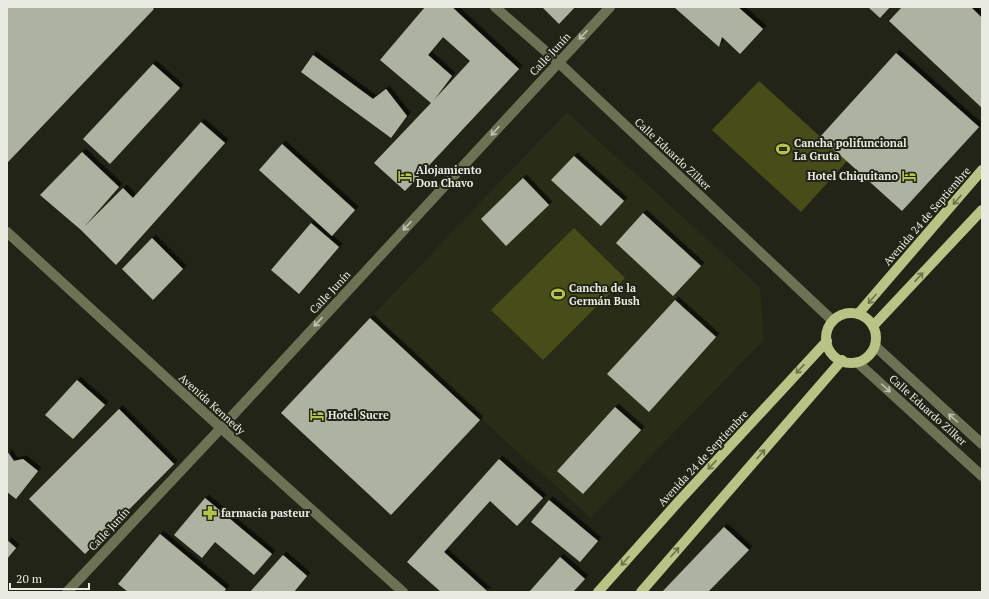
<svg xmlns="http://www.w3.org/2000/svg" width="989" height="599" font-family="'PT Serif',serif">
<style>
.built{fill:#292c17}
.green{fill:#464d18}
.building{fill:#aeb2a0;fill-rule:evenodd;filter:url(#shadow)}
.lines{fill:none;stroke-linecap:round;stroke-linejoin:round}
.minor{stroke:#6d7255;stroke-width:10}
.major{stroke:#b9c385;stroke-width:10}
.oneway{stroke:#bec1b0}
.oneway2{stroke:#6d744e}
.labels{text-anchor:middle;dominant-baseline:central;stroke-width:4;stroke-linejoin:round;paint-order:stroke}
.street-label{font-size:11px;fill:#e9ebe1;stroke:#212416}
.poi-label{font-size:11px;font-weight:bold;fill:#e9ebe1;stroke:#212416;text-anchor:start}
</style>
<defs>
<filter id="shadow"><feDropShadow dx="3.5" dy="-3.5" stdDeviation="0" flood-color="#0009"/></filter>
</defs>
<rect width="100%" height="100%" fill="#212416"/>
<path class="built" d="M567,112L760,287L764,340L591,518L370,318Z"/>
<g class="green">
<path d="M759,81L847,161L801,212L712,130Z"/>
<path d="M574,228L625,278L543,360L491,310Z"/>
</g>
<g class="building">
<path d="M7,7H151L154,9L8,162Z"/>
<path d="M425,7H452L519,69L405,191L374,163L431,103L380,60ZM443,37L470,61L434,100L452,76L428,55Z"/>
<path d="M542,7H575L559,24Z"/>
<path d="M674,7H738L763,29L740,54L722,37L719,47Z"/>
<path d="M868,7H890L880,18Z"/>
<path d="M902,7H971L982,18V108L889,21Z"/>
<path d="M896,53L979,127L902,211L820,137Z"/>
<path d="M313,55L373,99L386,89L407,116L391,138L301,72Z"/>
<path d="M153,64L180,88L110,164L83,139Z"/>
<path d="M201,122L225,143L116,265L81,230L40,195L82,152L119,187L84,227L123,188L133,198Z"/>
<path d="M282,144L355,210L332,236L259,170Z"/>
<path d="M574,156L624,201L601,226L551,180Z"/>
<path d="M523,178L549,205L506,246L481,219Z"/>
<path d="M643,213L701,266L673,296L616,243Z"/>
<path d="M311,223L339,247L299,294L271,270Z"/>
<path d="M152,238L183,269L153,300L122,269Z"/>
<path d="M675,300L716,337L649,412L607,374Z"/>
<path d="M370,318L480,420L391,515L281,413Z"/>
<path d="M77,380L105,405L73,439L45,415Z"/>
<path d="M615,407L641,430L583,494L557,471Z"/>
<path d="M119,409L174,464L85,554L29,499Z"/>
<path d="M7,451L14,461L23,459L38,471L16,499L7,492Z"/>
<path d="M499,459L543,498L517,526L490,501L444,552L488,592H441L407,562Z"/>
<path d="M205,498L272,554L254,575L215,542L202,558L174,535Z"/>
<path d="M549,500L598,541L580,562L531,522Z"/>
<path d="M724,527L749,550L708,592H662Z"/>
<path d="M160,534L226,589L224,592H128L118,584Z"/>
<path d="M7,540L16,548L7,559Z"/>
<path d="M283,555L307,576L294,592H250Z"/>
<path d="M560,557L585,579L573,592H529Z"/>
</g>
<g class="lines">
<g class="minor">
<path d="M495,7L558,62L833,321"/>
<path d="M7,232L221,428L403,592"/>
<path d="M875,346L982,444"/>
<path d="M857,362L982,476"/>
<path d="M67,592L221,428L610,7"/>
</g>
<g class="major">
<circle cx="851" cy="338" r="25"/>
<path d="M858,314L982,170"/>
<path d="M873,326L982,210"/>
<path d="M598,592L679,501L827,341"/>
<path d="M641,592L842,360"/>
</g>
</g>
<defs><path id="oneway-shaft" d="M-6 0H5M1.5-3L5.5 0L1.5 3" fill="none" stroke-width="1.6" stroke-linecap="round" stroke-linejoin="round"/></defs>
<g class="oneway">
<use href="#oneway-shaft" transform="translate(583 35) rotate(133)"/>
<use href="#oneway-shaft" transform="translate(495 131) rotate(133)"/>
<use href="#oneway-shaft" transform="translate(407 226) rotate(133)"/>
<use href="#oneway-shaft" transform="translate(318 322) rotate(133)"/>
<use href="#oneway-shaft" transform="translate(886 388) rotate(42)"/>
<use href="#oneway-shaft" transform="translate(953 418) rotate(-138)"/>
</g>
<g class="oneway2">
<use href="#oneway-shaft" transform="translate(957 200) rotate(131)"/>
<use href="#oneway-shaft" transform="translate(919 277) rotate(-47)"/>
<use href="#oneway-shaft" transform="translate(872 299) rotate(131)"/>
<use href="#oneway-shaft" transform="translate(800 369) rotate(133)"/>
<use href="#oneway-shaft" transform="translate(761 454) rotate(-49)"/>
<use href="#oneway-shaft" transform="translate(712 465) rotate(133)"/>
<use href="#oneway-shaft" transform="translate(675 552) rotate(-49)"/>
<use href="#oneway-shaft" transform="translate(625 561) rotate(132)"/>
</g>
<defs>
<symbol id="stadium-bare" viewBox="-9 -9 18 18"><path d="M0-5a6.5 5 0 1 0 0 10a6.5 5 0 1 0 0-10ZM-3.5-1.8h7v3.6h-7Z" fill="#b4c24b" stroke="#212416" stroke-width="2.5" paint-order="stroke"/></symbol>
<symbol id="hotel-bare" viewBox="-9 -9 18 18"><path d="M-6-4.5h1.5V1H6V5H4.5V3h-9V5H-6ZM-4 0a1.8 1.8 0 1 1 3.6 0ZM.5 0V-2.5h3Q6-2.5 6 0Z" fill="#b4c24b" stroke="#212416" stroke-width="2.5" paint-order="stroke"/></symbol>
<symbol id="pharmacy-bare" viewBox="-9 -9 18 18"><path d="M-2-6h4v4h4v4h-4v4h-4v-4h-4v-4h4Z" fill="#b4c24b" stroke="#212416" stroke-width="2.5" paint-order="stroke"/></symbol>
</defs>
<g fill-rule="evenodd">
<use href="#stadium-bare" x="773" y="139" width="20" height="20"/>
<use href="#hotel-bare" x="395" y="166" width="20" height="20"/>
<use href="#hotel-bare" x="899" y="166" width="20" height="20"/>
<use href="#stadium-bare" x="548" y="284" width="20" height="20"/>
<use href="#hotel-bare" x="307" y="405" width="20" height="20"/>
<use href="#pharmacy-bare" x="200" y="503" width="20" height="20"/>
</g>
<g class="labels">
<g class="street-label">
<text transform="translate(550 54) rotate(-47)">Calle Junín</text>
<text transform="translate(673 154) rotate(43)">Calle Eduardo Zilker</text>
<text transform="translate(927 216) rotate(-49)">Avenida 24 de Septiembre</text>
<text transform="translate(330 292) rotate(-47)">Calle Junín</text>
<text transform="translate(212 404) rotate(42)">Avenida Kennedy</text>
<text transform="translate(928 410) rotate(42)">Calle Eduardo Zilker</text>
<text transform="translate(703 458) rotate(-47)">Avenida 24 de Septiembre</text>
<text transform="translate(109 529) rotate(-47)">Calle Junín</text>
</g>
<g class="poi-label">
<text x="794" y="143">Cancha polifuncional<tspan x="794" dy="13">La Gruta</tspan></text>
<text x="416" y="170">Alojamiento<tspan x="416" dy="13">Don Chavo</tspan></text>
<text x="898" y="176" text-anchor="end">Hotel Chiquitano</text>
<text x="569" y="288">Cancha de la<tspan x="569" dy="13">Germán Bush</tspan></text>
<text x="328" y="415">Hotel Sucre</text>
<text x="221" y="513">farmacia pasteur</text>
</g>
</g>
<rect width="989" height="599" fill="none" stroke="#e9ebe1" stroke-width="16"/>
<path d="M10 583v6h79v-6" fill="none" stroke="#e9ebe1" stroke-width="2"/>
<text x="16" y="583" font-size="12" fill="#e9ebe1" stroke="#212416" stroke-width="3" paint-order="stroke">20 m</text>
</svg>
